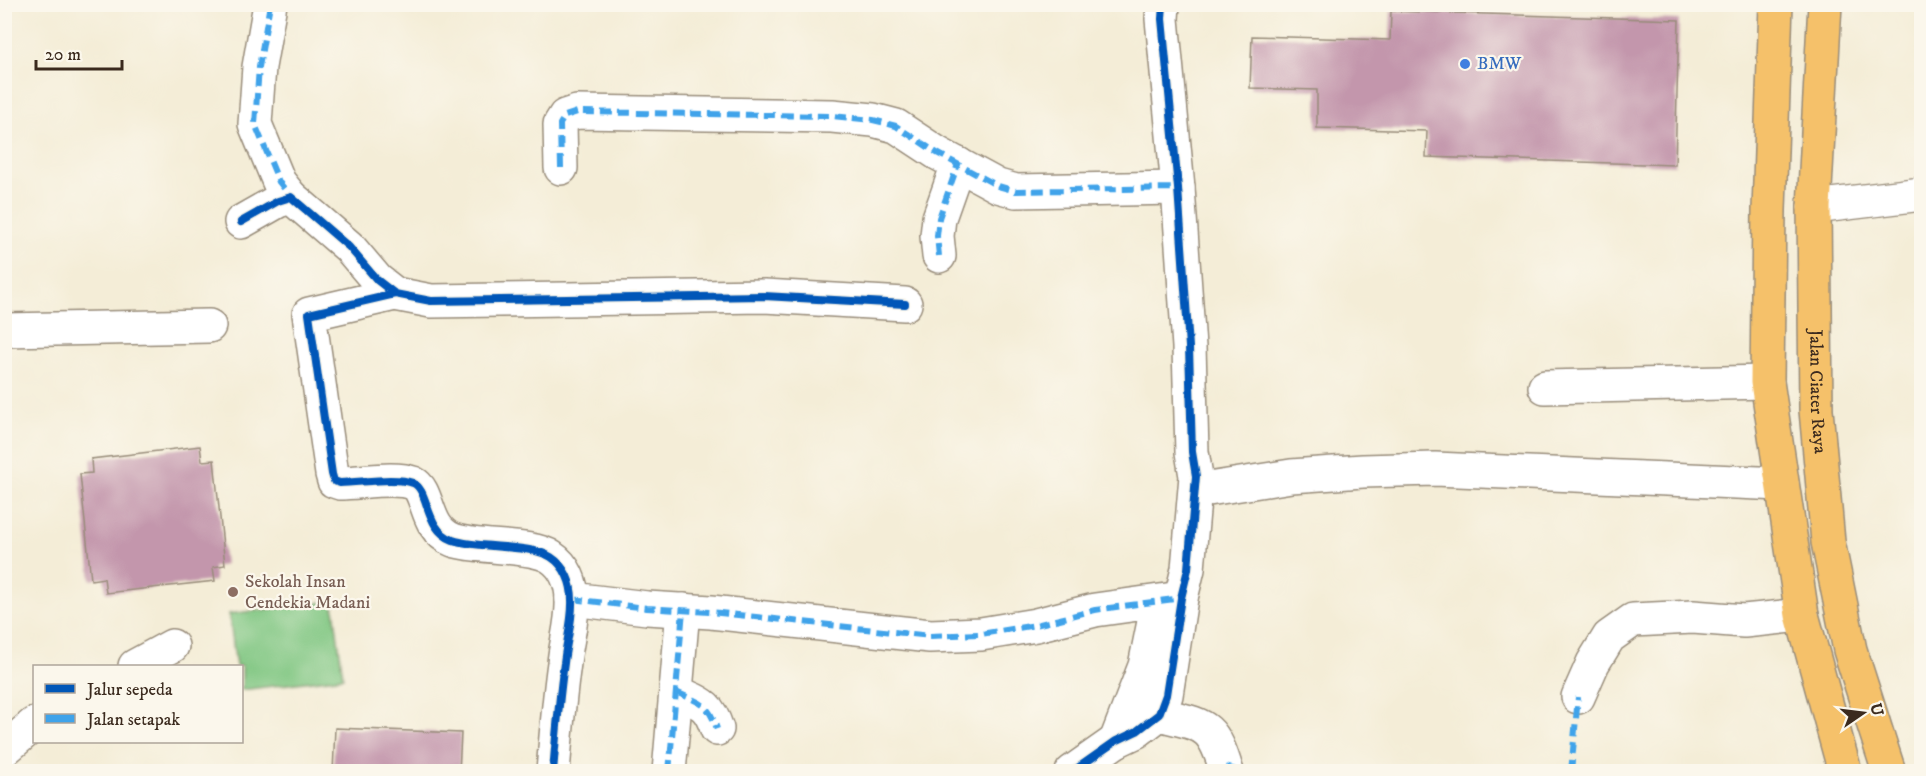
<svg xmlns="http://www.w3.org/2000/svg" width="1926" height="776" font-family="'IM FELL DW Pica',serif">
<style>
.green{fill:#7fc681;stroke:#5d7850;stroke-width:1.5}
.building{fill:#c396ac}
.lines{fill:none;stroke-linecap:round;stroke-linejoin:round}
.minor-casing{stroke:#988c7a;stroke-width:36}
.major-casing{stroke:#988c7a;stroke-width:36}
.minor{stroke:#fff;stroke-width:33}
.major{stroke:#f5c16b;stroke-width:33}
.quiet{stroke:#3fa3ea;stroke-width:6;stroke-dasharray:12 6;stroke-linecap:butt}
.cycleway-casing{stroke:#fbf7ec;stroke-width:11}
.cycleway{stroke:#0057b8;stroke-width:8}
.shop-dot{fill:#3f7fe0;stroke:#fbf7ec;stroke-width:2}
.education-dot{fill:#8d6e63;stroke:#fbf7ec;stroke-width:2}
.labels{text-anchor:middle;dominant-baseline:central;stroke-width:4.5;stroke-linejoin:round;paint-order:stroke}
.shop-label{font-size:18px;fill:#366cbe;stroke:#fbf7ec;text-anchor:start}
.street-label{font-size:18px;fill:#3b2a1e;stroke:#fbf7ec}
.education-label{font-size:18px;fill:#785e54;stroke:#fbf7ec;text-anchor:start}
</style>
<rect width="100%" height="100%" fill="#fbf7ec"/>
<filter id="ink" filterUnits="userSpaceOnUse"><feTurbulence type="fractalNoise" baseFrequency=".0167" numOctaves="2"/><feDisplacementMap in="SourceGraphic" scale="12" xChannelSelector="R" yChannelSelector="G"/><feConvolveMatrix kernelMatrix="1 2 1 2 8 2 1 2 1" color-interpolation-filters="sRGB"/></filter>
<filter id="wash" filterUnits="userSpaceOnUse"><feTurbulence type="fractalNoise" baseFrequency=".008" numOctaves="4" result="noise"/><feDisplacementMap in="SourceGraphic" scale="24" xChannelSelector="R" yChannelSelector="G"/><feGaussianBlur stdDeviation="1.35" result="paint"/><feColorMatrix in="noise" values="0 0 0 0 0 0 0 0 0 0 0 0 0 0 0 0 0 1.4 0 .05"/><feComposite in="paint" operator="in"/></filter>
<g filter="url(#wash)">
<rect width="100%" height="100%" fill="#f4edd7"/>
<path class="green" d="M333,601L343,677L242,690V666H236L229,614Z"/>
<g id="blocks">
<g class="building">
<path d="M1391,11L1679,20L1675,165L1426,157L1427,131L1317,128V90L1250,88L1252,36L1390,40Z"/>
<path d="M200,446L202,461L214,460L225,565L213,567L215,581L106,593L104,578L91,580L80,474L92,473L91,459Z"/>
<path d="M335,728L461,733L459,772H333Z"/>
</g>
</g>
</g>
<g filter="url(#ink)">
<use href="#blocks" fill-opacity="0" stroke="#988c7a" stroke-width="1.5"/>
<g class="lines">
<defs>
<g id="minor">
<path d="M270,4L259,67L255,124L279,182L291,197"/>
<path d="M561,168L560,124L565,116L577,112L832,116L873,120L896,126L937,153L998,186L1016,191L1178,188"/>
<path d="M1814,207L1922,194"/>
<path d="M241,222L278,201L291,197L349,247L377,280L395,294L431,301L764,296L905,304"/>
<path d="M939,256L937,236L939,218L958,164"/>
<path d="M395,294L309,314L332,474L334,481L340,483C360,483 395,476 413,483C430,491 424,529 453,540C479,549 531,544 551,557C565,566 572,583 572,600C573,620 566,643 564,663C559,699 556,735 553,772"/>
<path d="M4,330L209,326"/>
<path d="M1545,387L1767,382"/>
<path d="M1196,491L1291,476L1363,471L1435,469L1782,484"/>
<path d="M572,599L647,608L711,612L930,636L981,634L1036,625L1095,610L1181,598"/>
<path d="M135,666L172,646"/>
<path d="M676,692C700,703 708,702 717,729"/>
<path d="M1578,697L1593,663L1609,637L1633,620L1693,617L1744,621L1802,615"/>
<path d="M1159,714C1206,726 1212,723 1227,772"/>
<path d="M1116,741L1145,666L1158,602"/>
<path d="M4,750L34,724"/>
<path d="M669,772L683,610"/>
<path d="M1072,772L1116,741L1137,731L1159,714L1166,695L1181,598L1188,569L1196,476L1192,452L1189,347L1178,188L1162,19L1163,4"/>
</g>
<g id="major">
<path d="M1776,4L1769,210L1767,382L1802,615L1845,772"/>
<path id="s1" d="M1825,4L1814,207L1816,410L1828,542L1850,650L1889,772"/>
</g>
</defs>
<use href="#minor" class="minor-casing"/>
<use href="#major" class="major-casing"/>
<use href="#minor" class="minor"/>
<use href="#major" class="major"/>
<g class="quiet">
<path d="M270,4L259,67L255,124L279,182L291,197"/>
<path d="M561,168L560,124L565,116L577,112L832,116L873,120L896,126L937,153L998,186L1016,191L1178,188"/>
<path d="M939,256L937,236L939,218L958,164"/>
<path d="M572,599L647,608L711,612L930,636L981,634L1036,625L1095,610L1181,598"/>
<path d="M676,692C700,703 708,702 717,729"/>
<path d="M1226,767L1242,772"/>
<path d="M669,772L683,610"/>
<path d="M1571,772L1578,697"/>
</g>
<defs>
<g id="cycleway">
<path d="M241,222L278,201L291,197L349,247L377,280L395,294L431,301L764,296L905,304"/>
<path d="M395,294L309,314L332,474L334,481L340,483C360,483 395,476 413,483C430,491 424,529 453,540C479,549 531,544 551,557C565,566 572,583 572,600C573,620 566,643 564,663C559,699 556,735 553,772"/>
<path d="M1072,772L1116,741L1137,731L1159,714L1166,695L1181,598L1188,569L1196,476L1192,452L1189,347L1178,188L1162,19L1163,4"/>
</g>
</defs>
<use href="#cycleway" class="cycleway-casing"/>
<use href="#cycleway" class="cycleway"/>
</g>
</g>
<circle class="shop-dot" cx="1465" cy="64" r="6"/>
<circle class="education-dot" cx="233" cy="592" r="6"/>
<g class="labels">
<g class="shop-label">
<text x="1477" y="64">BMW</text>
</g>
<g class="street-label">
<text stroke="none"><textPath href="#s1" startOffset="388">Jalan Ciater Raya</textPath></text>
</g>
<g class="education-label">
<text x="245" y="582">Sekolah Insan<tspan x="245" dy="21">Cendekia Madani</tspan></text>
</g>
</g>
<rect width="1926" height="776" fill="none" stroke="#fbf7ec" stroke-width="24"/>
<rect x="33" y="665" width="210" height="78" fill="#fbf7ec" stroke="#aea59a" stroke-width="1.5"/>
<rect x="45" y="684" width="30" height="9" fill="#0057b8" stroke="#aea59a" stroke-width="1.5"/>
<text x="87" y="695" font-size="18" fill="#3b2a1e">Jalur sepeda</text>
<rect x="45" y="714" width="30" height="9" fill="#3fa3ea" stroke="#aea59a" stroke-width="1.5"/>
<text x="87" y="725" font-size="18" fill="#3b2a1e">Jalan setapak</text>
<g transform="translate(1863 713) rotate(76)" stroke="#fbf7ec" stroke-width="4.5" paint-order="stroke">
<path d="M0-4.5L10 22L0 15L-10 22Z" fill="#3b2a1e"/>
<text y="-9" font-size="16" font-weight="bold" text-anchor="middle" fill="#3b2a1e">U</text>
</g>
<path d="M36 60v9h86v-9" fill="none" stroke="#3b2a1e" stroke-width="3"/>
<text x="45" y="60" font-size="18" fill="#3b2a1e" stroke="#fbf7ec" stroke-width="4.5" paint-order="stroke">20 m</text>
</svg>
